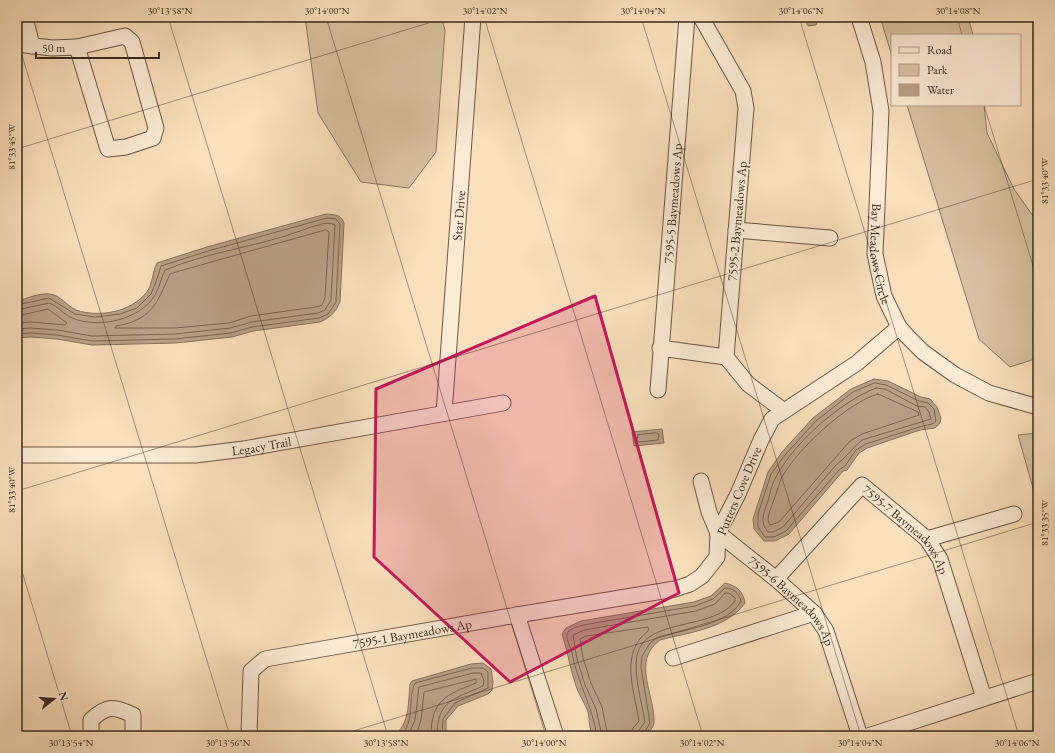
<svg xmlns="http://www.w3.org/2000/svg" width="1055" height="753" font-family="'EB Garamond',serif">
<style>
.green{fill:#d9c1a1;stroke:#8a745e}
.water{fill:#b9a186;stroke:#86715b}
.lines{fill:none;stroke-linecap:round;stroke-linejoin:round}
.shore{stroke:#7a6450;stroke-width:1}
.street-casing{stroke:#6a5643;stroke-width:17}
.street{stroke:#fcebd4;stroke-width:15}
.marked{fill:#c2185b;fill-opacity:0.2;stroke:#c2185b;stroke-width:3;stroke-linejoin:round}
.ticks{fill:none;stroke:#3a281a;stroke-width:1;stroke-opacity:0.45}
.labels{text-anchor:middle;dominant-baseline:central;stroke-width:3;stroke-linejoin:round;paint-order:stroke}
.street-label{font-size:13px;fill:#3a281a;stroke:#fcebd4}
.neatline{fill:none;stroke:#3a281a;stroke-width:1.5}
.ticks-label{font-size:10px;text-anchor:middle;fill:#3a281a}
</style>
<rect width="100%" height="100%" fill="#fae0bd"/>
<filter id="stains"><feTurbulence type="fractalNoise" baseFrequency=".005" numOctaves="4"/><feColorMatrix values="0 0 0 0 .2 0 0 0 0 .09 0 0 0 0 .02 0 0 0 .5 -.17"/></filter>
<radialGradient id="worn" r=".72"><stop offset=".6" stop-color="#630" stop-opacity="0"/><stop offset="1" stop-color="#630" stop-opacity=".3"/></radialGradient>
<g class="green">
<path d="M305,17H441L445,30L436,152L409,188L361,182L318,113Z"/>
<path d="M880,17H968L973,35H892V56Z"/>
<path d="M907,105H984L987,133L1014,189L1038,223V358L1010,367L979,339Z"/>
<path d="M1038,433V506L1018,435Z"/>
</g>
<g class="water">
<path d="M804,17H819L816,25L808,26Z"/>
<path d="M326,214C335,215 341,214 344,223L340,302C335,313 331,317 320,322L253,331L232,337L176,343L92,345L57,339L31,337L17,338V302C26,298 40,293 50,294C60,295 67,306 76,310C100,318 131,312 147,292C153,283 152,273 157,263L207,247Z"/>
<path d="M874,379L888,381L921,397L930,399L937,407L941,418L940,423L935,428L920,430L867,448L859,453L847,470L843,471L789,534L775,541H764L754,529L753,519L768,472L782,452L813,418L851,389Z"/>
<path d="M662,429L664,443L634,446L632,432Z"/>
<path d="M725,583C737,586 743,591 745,603C726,629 690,632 660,640C631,661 655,694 654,723C654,726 650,730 648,734L637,736H594C588,729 590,720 588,712C585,703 579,695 576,686C570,669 568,652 562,634L566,628L581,621L694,602L711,596Z"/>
<path d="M483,663L491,669L493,682L492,690L488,694L458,706L446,720V736H394C410,723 408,704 410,684L412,681L471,664Z"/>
</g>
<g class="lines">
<g class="shore">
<path d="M326,230L329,232L325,298L322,305L316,307L251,316L229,323L175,328H115L116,326C152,320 157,303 170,274Z"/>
<path d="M17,305L49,298L75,314L95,317L120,314L137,308L151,294L157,279L161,266L208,251L327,218L336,219L340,224L336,302L328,314L319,318L252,327L231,333L175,339L92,341L57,335L31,333L17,334"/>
<path d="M17,310L49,303C58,306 63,314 72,318C98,329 140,320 155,295C160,287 161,277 165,270C208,252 256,247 300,231C309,228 327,220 335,225L331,300L325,310L318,313L252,322L230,328L175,334L92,336L57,330L31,328L17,329"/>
<path d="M17,316L48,309L67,323L65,325L31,322L17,323"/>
<path d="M875,383L886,385L919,401L928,403L934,409L936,421L932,424L919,427L866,444L856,450L845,466L840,469L786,531L774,537H765L758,527V514L771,474L785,455L816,421L853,392Z"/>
<path d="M876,388L885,389L917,406L925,407L929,412L931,419L862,440C852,448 846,458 836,465L783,527L773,532H768C759,521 764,513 768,501C770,493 772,483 777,475C797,440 839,403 876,388Z"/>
<path d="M878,394L918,412L919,415L862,434L850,441L779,522L770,525C765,519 771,509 773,502C776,495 778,487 781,479C795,451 848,402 878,394Z"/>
<path d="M657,433L659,435L658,440L639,442L637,440L638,435Z"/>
<path d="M400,736C416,722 407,700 415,683L472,668H483L488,672V688L455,703L443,719L442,736"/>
<path d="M408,736L415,720L419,687L473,673H481L484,681L483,686C455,699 437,699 437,736"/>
<path d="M416,736L421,720L424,692L476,679V683C446,695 431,700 431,736"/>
<path d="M597,736C593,708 577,681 572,653C571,647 566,640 567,634C568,629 578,627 583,625L695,606L713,599L725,588C733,588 739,593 741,601C729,625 682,630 658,637L650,643L642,656L641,667L650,723L642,736"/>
<path d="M602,736L596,709L585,685L577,659L573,635L584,630L696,611L715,604L725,593H729L735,598V601C714,631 645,617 637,655C633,674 642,703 645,722L639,730L637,736"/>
<path d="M608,736L602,707L591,683L583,658L580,639L586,636L648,627L649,630C619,653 634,689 639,721L633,728L631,736"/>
</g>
<defs>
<g id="street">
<path d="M25,17L32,46"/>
<path d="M701,17L743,91L746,108L726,357L748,384L784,411"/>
<path id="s1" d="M859,17L873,62L881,111L875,254L884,296L899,327L907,336L923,352L955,375L989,393L1038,407"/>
<path d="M125,36L132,42L156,128L153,138L126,147L108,149L77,47Z"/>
<path d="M17,44L52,48L77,47"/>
<path d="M736,230L830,238"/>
<path d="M660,348L726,357"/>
<path id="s2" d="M658,390L687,17"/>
<path id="s3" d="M444,413L473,17"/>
<path id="s4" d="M17,455H195L244,449L503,403"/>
<path id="s5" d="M701,481L709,512L718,533L776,579L814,613L826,631L860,736"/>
<path d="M927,539L1014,514"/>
<path id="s6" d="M776,579L862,485L927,539L940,559L984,698"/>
<path d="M517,615L675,589L690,584L702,576L717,557L718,533L738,494L761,440L772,419L857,363L899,327"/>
<path d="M673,658L814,613"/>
<path d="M91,736V720C107,705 114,706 133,715V736"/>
<path id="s7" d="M249,736L251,671L265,659L517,615L556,736"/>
<path d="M868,736L1038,681"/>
</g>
</defs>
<use href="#street" class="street-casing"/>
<use href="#street" class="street"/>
</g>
<path class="marked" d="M595,296L679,593L510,682L374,557L376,389Z"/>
<path class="ticks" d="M168,17L388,736M326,17L546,736M484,17L703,736M641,17L861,736M799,17L1019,736M957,17L962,35M17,39L230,736M984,105L1038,282M17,149L448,17M17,491L1038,179M17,555L72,736M337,736L1038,522"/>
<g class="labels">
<g class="street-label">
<text stroke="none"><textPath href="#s2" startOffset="187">7595-5 Baymeadows Ap</textPath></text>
<text stroke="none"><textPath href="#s3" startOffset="198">Star Drive</textPath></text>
<text transform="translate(737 221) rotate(-85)">7595-2 Baymeadows Ap</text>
<text stroke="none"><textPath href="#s1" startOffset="240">Bay Meadows Circle</textPath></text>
<text stroke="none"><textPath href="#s4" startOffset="245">Legacy Trail</textPath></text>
<text transform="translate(739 491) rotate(-67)">Putters Cove Drive</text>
<text stroke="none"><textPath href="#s6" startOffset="191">7595-7 Baymeadows Ap</textPath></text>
<text stroke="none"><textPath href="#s5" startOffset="156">7595-6 Baymeadows Ap</textPath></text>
<text stroke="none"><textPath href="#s7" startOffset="233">7595-1 Baymeadows Ap</textPath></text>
</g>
</g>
<rect width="1055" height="753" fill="none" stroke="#fae0bd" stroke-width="44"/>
<rect x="891" y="34" width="130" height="72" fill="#fcebd4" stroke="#ae9d8a"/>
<rect x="899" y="47" width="20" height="6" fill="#fcebd4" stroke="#ae9d8a"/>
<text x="927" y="54" font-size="12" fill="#3a281a">Road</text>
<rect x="899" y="64" width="20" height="12" fill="#d9c1a1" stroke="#ae9d8a"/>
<text x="927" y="74" font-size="12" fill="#3a281a">Park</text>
<rect x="899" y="84" width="20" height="12" fill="#b9a186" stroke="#ae9d8a"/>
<text x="927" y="94" font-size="12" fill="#3a281a">Water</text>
<g transform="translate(54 699) rotate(73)" stroke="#fcebd4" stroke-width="3" paint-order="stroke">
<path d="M0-3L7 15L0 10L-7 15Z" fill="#3a281a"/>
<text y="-6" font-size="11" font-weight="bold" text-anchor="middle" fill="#3a281a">N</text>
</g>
<path d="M36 52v6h123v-6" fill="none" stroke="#3a281a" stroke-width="2"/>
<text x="42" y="52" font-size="12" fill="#3a281a" stroke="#fcebd4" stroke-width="3" paint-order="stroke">50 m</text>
<rect x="22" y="22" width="1011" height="709" class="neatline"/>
<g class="ticks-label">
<text x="170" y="14">30°13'58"N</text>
<text x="327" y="14">30°14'00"N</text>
<text x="485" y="14">30°14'02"N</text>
<text x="643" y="14">30°14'04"N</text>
<text x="801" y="14">30°14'06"N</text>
<text x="958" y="14">30°14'08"N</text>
<text transform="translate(11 147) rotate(-90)" y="4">81°33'45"W</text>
<text transform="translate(1044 181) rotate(-90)" y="4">81°33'40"W</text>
<text transform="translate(11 490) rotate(-90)" y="4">81°33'40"W</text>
<text transform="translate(1044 523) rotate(-90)" y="4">81°33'35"W</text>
<text x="71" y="746">30°13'54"N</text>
<text x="228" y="746">30°13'56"N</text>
<text x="386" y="746">30°13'58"N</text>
<text x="544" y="746">30°14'00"N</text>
<text x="702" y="746">30°14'02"N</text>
<text x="860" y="746">30°14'04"N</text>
<text x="1017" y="746">30°14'06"N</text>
</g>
<rect width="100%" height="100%" filter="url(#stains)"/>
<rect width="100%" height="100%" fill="url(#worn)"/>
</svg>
